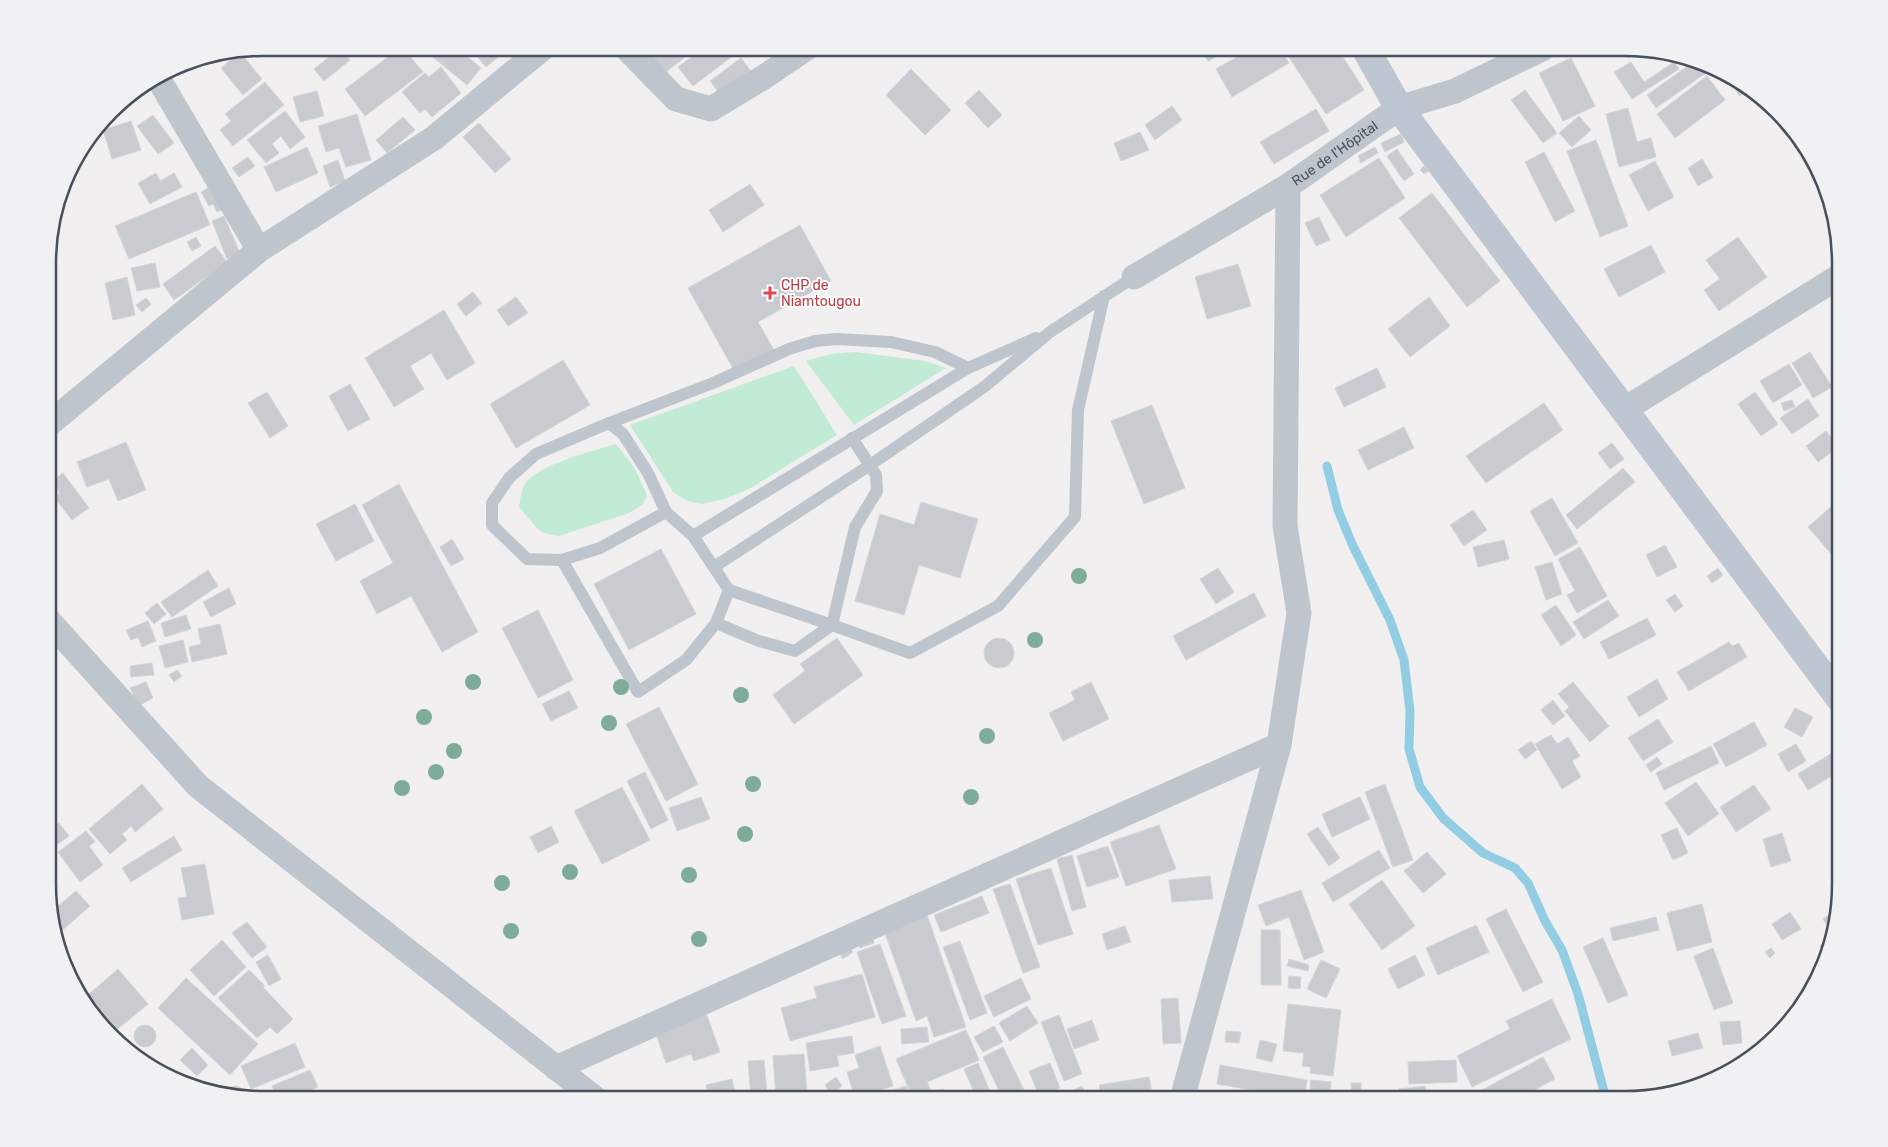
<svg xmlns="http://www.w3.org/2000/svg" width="1888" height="1147" font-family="Rubik,sans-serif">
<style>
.green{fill:#c1ebd4}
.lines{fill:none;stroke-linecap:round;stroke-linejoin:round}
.stream{stroke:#92cde4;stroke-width:9}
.building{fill:#c9cbd1;stroke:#d3d5da}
.lane{stroke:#bec5cd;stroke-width:12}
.street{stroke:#bec5cd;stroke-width:25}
.secondary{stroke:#bec6d1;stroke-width:28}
.tree{fill:#7eac98}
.health-dot{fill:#e0444e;stroke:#fff;stroke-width:2}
.labels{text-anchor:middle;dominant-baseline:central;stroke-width:4;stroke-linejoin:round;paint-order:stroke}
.street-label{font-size:14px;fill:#48515b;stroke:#fff}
.health-label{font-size:14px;fill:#be3a42;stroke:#fff;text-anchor:start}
.rim{fill:none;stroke:#48515b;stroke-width:2.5}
</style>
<rect width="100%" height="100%" fill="#f1efef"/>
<g class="green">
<path d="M855,352L925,361L946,368L854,425L806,361L831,354Z"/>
<path d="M794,366L837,435L749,489L724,499L702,504L687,501L673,492L630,425Z"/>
<path d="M616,444L634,467L647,495L643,504L629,513L559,536L543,533L536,527L519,507C520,501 521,493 523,487C534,465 593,451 616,444Z"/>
</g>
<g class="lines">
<path class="stream" d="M1327,466L1338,510L1352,544L1390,620L1404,660L1410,711L1409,749L1420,787L1443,818L1483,853L1515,868L1528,883L1545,921L1562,950L1578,994L1606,1099"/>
</g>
<g class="building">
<path d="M340,48L350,60L324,81L314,69Z"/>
<path d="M400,48H403L423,72L365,116L345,89Z"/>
<path d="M422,48H457L481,68L467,85Z"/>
<path d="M470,48H509L486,67Z"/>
<path d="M641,48H691L694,50L662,75Z"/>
<path d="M704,48H729L734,55L693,86L678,67Z"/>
<path d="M1200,48H1233L1208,61Z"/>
<path d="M1253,48H1280L1289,63L1232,97L1216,69Z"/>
<path d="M1283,48H1337L1364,90L1326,114Z"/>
<path d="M1620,48H1625L1640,50L1628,58Z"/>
<path d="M240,52L262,79L243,95L221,68Z"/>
<path d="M1673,54L1681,55L1689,58L1680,64Z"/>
<path d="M741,58L753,74L722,97L710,81Z"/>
<path d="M1571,58L1595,106L1563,121L1539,73Z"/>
<path d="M1695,61L1707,66L1710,70L1656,108L1647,95Z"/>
<path d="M1631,62L1644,82L1674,62L1679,69L1632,99L1614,72Z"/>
<path d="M441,67L461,93L432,117L425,109L420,113L402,92L425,73L429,77Z"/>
<path d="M911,69L951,110L925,135L886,95Z"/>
<path d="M1728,74L1733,77L1751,90L1739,96Z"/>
<path d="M1707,76L1725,100L1675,138L1657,114Z"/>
<path d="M265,82L284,105L233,146L220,130L231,121L225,114Z"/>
<path d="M979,90L1002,115L988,128L965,103Z"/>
<path d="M1525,90L1557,133L1543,143L1511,100Z"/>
<path d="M317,91L324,116L300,122L293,97Z"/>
<path d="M1172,106L1182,120L1155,140L1145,125Z"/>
<path d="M1628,108L1637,142L1651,138L1656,157L1619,167L1606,114Z"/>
<path d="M1316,109L1329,131L1274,164L1260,142Z"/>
<path d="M285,111L305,137L290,149L281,136L272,144L279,153L266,163L247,140Z"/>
<path d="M357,114L371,160L346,167L339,148L326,152L318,126Z"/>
<path d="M153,115L174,143L158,154L137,126Z"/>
<path d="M1579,116L1591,130L1572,147L1559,133Z"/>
<path d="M403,117L415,130L387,153L376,140Z"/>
<path d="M131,121L141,150L112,159L103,130Z"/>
<path d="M479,123L511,159L495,173L463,137Z"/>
<path d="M1140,132L1149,150L1121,161L1114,143Z"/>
<path d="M1401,134L1404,142L1385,152L1381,143Z"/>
<path d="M1596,140L1628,226L1600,237L1567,151Z"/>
<path d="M307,147L318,173L276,192L264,167Z"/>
<path d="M1375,147L1378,153L1361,163L1358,156Z"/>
<path d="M1397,149L1414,174L1404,181L1387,156Z"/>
<path d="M1544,152L1575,211L1555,222L1525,162Z"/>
<path d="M248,157L255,166L239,177L232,168Z"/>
<path d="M1379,158L1405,198L1346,237L1320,195Z"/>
<path d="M1702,159L1713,177L1698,186L1688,168Z"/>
<path d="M338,160L345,181L330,187L323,166Z"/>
<path d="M1655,161L1674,197L1648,211L1629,175Z"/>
<path d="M1424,166L1429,171L1424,174L1420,170Z"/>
<path d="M156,173L160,181L174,173L182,187L150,204L138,183Z"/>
<path d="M750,184L764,205L723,232L709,210Z"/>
<path d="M212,186L225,208L217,212L213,204L209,206L201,192Z"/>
<path d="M196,192L210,225L129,259L115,226Z"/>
<path d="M1432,193L1500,281L1467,307L1399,218Z"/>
<path d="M224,216L240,253L227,259L212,221Z"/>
<path d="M1319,217L1330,240L1316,246L1305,223Z"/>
<path d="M800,225L831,281L758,322L774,350L735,372L688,288Z"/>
<path d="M196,237L201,246L192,251L187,242Z"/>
<path d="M1738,237L1767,277L1719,311L1704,290L1720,279L1706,260Z"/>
<path d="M1651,245L1665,272L1619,297L1604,269Z"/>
<path d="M215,246L227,262L174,300L163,284Z"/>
<path d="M155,263L160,287L137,291L131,268Z"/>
<path d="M1238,264L1251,306L1207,319L1195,277Z"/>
<path d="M127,277L135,315L113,320L105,283Z"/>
<path d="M473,292L482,303L466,316L457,304Z"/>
<path d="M516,297L528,313L508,326L497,310Z"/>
<path d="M1429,297L1450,326L1410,357L1388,329Z"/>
<path d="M146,298L151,304L142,312L136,305Z"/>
<path d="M444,310L475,363L447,380L431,353L410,366L424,389L394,407L365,358Z"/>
<path d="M1810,352L1832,387L1813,398L1792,363Z"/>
<path d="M563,360L590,405L516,448L490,404Z"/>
<path d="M1789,364L1802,385L1773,403L1760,381Z"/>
<path d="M1377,368L1386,387L1344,407L1335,388Z"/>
<path d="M350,384L370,419L348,431L329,396Z"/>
<path d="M267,392L288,426L270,438L248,403Z"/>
<path d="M1755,392L1778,424L1761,436L1738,404Z"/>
<path d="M1808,399L1819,416L1792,434L1780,418Z"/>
<path d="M1792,400L1795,407L1784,411L1781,403Z"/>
<path d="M1544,403L1563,430L1486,483L1466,456Z"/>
<path d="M1152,405L1185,488L1144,504L1111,421Z"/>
<path d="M1404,427L1414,448L1368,470L1358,450Z"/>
<path d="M1826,431L1838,447L1818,462L1806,446Z"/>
<path d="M126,442L146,490L118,501L109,479L87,487L77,462Z"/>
<path d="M1612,443L1624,459L1610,469L1598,453Z"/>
<path d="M1623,468L1635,482L1577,529L1566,515Z"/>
<path d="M63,473L89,508L72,520L54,497L60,493L52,481Z"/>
<path d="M399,484L478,632L442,652L411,596L377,614L360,581L393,563L362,505Z"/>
<path d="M1552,498L1578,543L1555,556L1530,511Z"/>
<path d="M921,502L978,519L960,578L919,565L904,615L855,601L880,514L914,525Z"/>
<path d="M355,504L374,541L336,561L316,524Z"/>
<path d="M1833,505L1840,513V564L1808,527Z"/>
<path d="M1473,510L1487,530L1464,546L1450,525Z"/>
<path d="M452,539L464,559L451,566L440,547Z"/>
<path d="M1504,540L1509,559L1478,567L1473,547Z"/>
<path d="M1665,545L1677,567L1657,577L1646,555Z"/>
<path d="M1580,547L1607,596L1577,613L1567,595L1575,591L1558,559Z"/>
<path d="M661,549L696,614L629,650L594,584Z"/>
<path d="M1552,562L1562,594L1546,600L1535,567Z"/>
<path d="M1218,568L1234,592L1216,604L1200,579Z"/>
<path d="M1718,568L1723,575L1712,583L1707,576Z"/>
<path d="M208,570L218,586L172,617L161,602Z"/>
<path d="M229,588L236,604L211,617L203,602Z"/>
<path d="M1254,593L1266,616L1186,660L1173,636Z"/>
<path d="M1675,594L1683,606L1675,612L1666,600Z"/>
<path d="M1608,600L1619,616L1584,639L1573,622Z"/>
<path d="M157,603L166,614L154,624L145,613Z"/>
<path d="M1556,605L1576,635L1561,646L1541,615Z"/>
<path d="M538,610L573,680L538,698L502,628Z"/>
<path d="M186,615L191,629L165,637L161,623Z"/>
<path d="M1647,618L1656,635L1609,659L1600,642Z"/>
<path d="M148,621L156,641L142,647L138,637L131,640L126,630Z"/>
<path d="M220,624L227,654L192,662L189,647L201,644L198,629Z"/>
<circle cx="999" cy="653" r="15"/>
<path d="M837,638L863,675L794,724L773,695L805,671L800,664Z"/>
<path d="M183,640L188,662L165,668L159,646Z"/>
<path d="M1729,642L1732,646L1739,643L1747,657L1689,691L1677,672Z"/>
<path d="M152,663L154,675L131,677L130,666Z"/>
<path d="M177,670L182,676L174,682L169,675Z"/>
<path d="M1657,679L1668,699L1639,717L1627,697Z"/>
<path d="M146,682L153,698L138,706L130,688Z"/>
<path d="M1091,682L1109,719L1063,741L1049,713L1075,700L1071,692Z"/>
<path d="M1573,682L1609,726L1590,742L1565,711L1569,707L1558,694Z"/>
<path d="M569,691L578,708L551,721L542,704Z"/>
<path d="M1553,700L1565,716L1553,725L1541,710Z"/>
<path d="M659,707L698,784L666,801L626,724Z"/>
<path d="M1795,708L1813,717L1802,737L1784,727Z"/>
<path d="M1658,719L1673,742L1643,761L1628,738Z"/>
<path d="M1754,722L1767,745L1726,767L1713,744Z"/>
<path d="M1551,735L1557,744L1568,737L1580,756L1572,761L1581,777L1562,789L1535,744Z"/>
<path d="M1531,741L1537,750L1525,759L1518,750Z"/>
<path d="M1796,744L1806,761L1788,772L1778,754Z"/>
<path d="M1711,746L1719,763L1664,790L1656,773Z"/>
<path d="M1832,753L1840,767V771L1808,790L1798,774Z"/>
<path d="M1657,757L1662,764L1651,772L1646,765Z"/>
<path d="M645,772L668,820L651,829L627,781Z"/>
<path d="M1696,782L1719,814L1688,836L1665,803Z"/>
<path d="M142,784L163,809L135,832L131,826L122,834L127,840L110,854L89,829Z"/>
<path d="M1385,784L1413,860L1393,867L1365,792Z"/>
<path d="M1754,785L1771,809L1736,832L1720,807Z"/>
<path d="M622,787L650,840L602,864L574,811Z"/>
<path d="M701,797L710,819L677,831L669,808Z"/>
<path d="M1360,797L1370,819L1332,837L1322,814Z"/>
<path d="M59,823L69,836L58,844L49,834V830Z"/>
<path d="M1159,825L1176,869L1126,886L1110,842Z"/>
<path d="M551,826L559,842L538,853L530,837Z"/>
<path d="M1318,827L1340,858L1329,866L1307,834Z"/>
<path d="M1677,828L1688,853L1673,860L1661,835Z"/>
<path d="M86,831L95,842L89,846L103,865L80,882L58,852Z"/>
<path d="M1782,833L1791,861L1771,867L1763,839Z"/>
<path d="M174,836L182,850L131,882L122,868Z"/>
<path d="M49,842L56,850L49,856Z"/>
<path d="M1108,846L1119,877L1087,887L1077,856Z"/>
<path d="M1379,850L1390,868L1333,902L1322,883Z"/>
<path d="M1427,852L1446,874L1423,893L1404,871Z"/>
<path d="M1072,855L1086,907L1072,911L1057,859Z"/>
<path d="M205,864L214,914L182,920L178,898L187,897L181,868Z"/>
<path d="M1051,868L1073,934L1038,945L1016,879Z"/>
<path d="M1210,876L1213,899L1172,902L1169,880Z"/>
<path d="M1382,880L1415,926L1382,950L1349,904Z"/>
<path d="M1010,884L1040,967L1023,973L993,889Z"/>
<path d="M1301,890L1324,952L1304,960L1289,917L1266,926L1258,905Z"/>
<path d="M76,891L90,906L58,934L50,913Z"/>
<path d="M982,896L989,913L941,932L934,915Z"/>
<path d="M1702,904L1712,942L1677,951L1667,913Z"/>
<path d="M1506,909L1543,982L1523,992L1486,919Z"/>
<path d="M1836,910L1830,930L1823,919Z"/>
<path d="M1790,912L1801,929L1782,940L1772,924Z"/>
<path d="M927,915L966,1027L934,1037L927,1016L916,1021L884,930Z"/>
<path d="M1656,917L1659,930L1613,941L1610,928Z"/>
<path d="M247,922L267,947L252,958L232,933Z"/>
<path d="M1476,925L1489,952L1438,975L1426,948Z"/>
<path d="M1125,926L1131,942L1107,950L1102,934Z"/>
<path d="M1261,930H1280L1281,985H1261Z"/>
<path d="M872,936L874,943L860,948L857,940Z"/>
<path d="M1603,938L1628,995L1608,1003L1583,947Z"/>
<path d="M222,940L246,967L214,996L190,970Z"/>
<path d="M960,941L987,1013L970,1020L943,947Z"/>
<path d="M846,943L853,952L843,959L837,950Z"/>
<path d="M1826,943L1823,954L1820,945Z"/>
<path d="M880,944L906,1016L882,1024L857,952Z"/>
<path d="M1713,948L1733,1003L1714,1010L1694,956Z"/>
<path d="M1771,948L1775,953L1770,958L1765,952Z"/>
<path d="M268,955L281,979L269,986L256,962Z"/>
<path d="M1415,955L1425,975L1398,989L1388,969Z"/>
<path d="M1289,959L1309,965L1308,971L1287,966Z"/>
<path d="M1321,960L1340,969L1326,998L1307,989Z"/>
<path d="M118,969L148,1004L114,1032L82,1000Z"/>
<path d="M249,970L265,986L263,987L293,1019L277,1034L270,1027L257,1038L218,998Z"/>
<path d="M862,974L875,1017L790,1041L781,1008L817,998L814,987Z"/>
<path d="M1289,976L1301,977L1300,989L1288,988Z"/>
<path d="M186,978L258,1044L230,1075L158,1008Z"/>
<path d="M1021,978L1031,999L994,1017L984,996Z"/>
<path d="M1178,998L1181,1043L1163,1044L1161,999Z"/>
<path d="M1552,999L1571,1039L1472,1087L1457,1056L1510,1029L1506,1021Z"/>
<path d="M1288,1004L1341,1010L1333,1076L1310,1073L1311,1067L1302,1066L1304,1053L1283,1051Z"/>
<path d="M1027,1006L1038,1023L1010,1041L999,1023Z"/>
<path d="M705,1010L720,1052L694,1061L691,1054L666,1063L654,1028Z"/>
<path d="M1059,1015L1082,1074L1064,1081L1041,1022Z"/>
<path d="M1092,1020L1099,1040L1074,1049L1067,1029Z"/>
<path d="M1740,1021L1742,1043L1723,1045L1720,1022Z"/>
<circle cx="145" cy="1036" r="11"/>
<path d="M994,1026L1003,1042L983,1052L974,1037Z"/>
<path d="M927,1027L929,1042L902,1044L901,1029Z"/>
<path d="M966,1030L979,1060L927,1082L932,1093L943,1089L947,1099H913L896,1059Z"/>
<path d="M1226,1031L1241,1032L1239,1043L1225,1042Z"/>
<path d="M1698,1033L1703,1048L1672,1056L1668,1041Z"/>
<path d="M120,1034L136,1053L118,1036Z"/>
<path d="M852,1036L854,1053L837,1056L839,1066L810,1071L806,1043Z"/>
<path d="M1260,1040L1277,1044L1272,1062L1256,1058Z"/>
<path d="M295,1043L305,1067L251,1089L241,1066Z"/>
<path d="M880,1046L893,1086L855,1098L847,1072L859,1068L855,1055Z"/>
<path d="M1003,1047L1027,1096L1021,1099H1003L983,1057Z"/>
<path d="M192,1048L208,1065L197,1076L180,1060Z"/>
<path d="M804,1054L807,1094L827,1092L828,1099H776L773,1056Z"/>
<path d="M1543,1057L1555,1079L1517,1099H1487L1482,1090Z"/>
<path d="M764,1060L767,1095L751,1097L748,1061Z"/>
<path d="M1456,1060L1457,1082L1409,1084L1408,1062Z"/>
<path d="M978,1063L993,1099H977L964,1069Z"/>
<path d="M1050,1063L1060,1088L1039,1096L1029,1071Z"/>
<path d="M1220,1065L1307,1080L1304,1099L1217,1084Z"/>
<path d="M310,1070L318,1087L290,1099H278L272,1086Z"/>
<path d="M836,1077L842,1086L831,1094L825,1085Z"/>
<path d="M1149,1077L1153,1099H1102L1099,1085Z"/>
<path d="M732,1079L735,1092L709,1097L706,1085Z"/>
<path d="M1311,1080L1331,1082L1329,1099H1309Z"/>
<path d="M1351,1083H1361V1094H1352Z"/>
<path d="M236,1086L241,1088L244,1093V1097L225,1095L230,1087Z"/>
<path d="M906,1086L910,1099H889L887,1092Z"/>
<path d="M1082,1086L1088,1099H1055Z"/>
<path d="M1425,1086L1427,1099H1400L1399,1089Z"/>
<path d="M268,1091L271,1099L250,1098Z"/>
<path d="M737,1093L738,1099H723L722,1096Z"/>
<path d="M1206,1095L1224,1098L1223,1099H1205Z"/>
<path d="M1365,1096V1099H1332V1097Z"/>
</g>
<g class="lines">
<g class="lane">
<path d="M609,423L713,383L789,349L815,341L837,339L891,342L935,352L968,368"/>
<path d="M666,512L600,548L562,560L527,559L492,525V503L509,478L536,454L609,423L623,434L648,473L666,512L693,536L729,590L832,625L910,653L998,606L1075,517L1078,410L1104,296"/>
<path d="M693,536L968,368L1036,338"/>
<path d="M562,560L638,692L686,660L716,623L729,590"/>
<path d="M714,567L870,465L984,387L1050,332L1134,277"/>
<path d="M716,623L759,641L795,651L832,625L855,527L877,491L876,475L852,438"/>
</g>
<g class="street">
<path d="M626,48L676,99L711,109L764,77L807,48"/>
<path d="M158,78L259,250"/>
<path id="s1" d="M1134,277L1288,186L1399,108L1455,91L1544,48"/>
<path d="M1625,409L1840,276"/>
<path d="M49,424L259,250L434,138L543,48"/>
<path d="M49,621L198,786L596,1099"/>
<path d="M556,1068L1279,745"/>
<path d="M1182,1099L1279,745L1299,613L1285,526L1288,186"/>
</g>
<path class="secondary" d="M1365,48L1399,108L1840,699"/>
</g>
<g class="tree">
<circle cx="1079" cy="576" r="8"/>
<circle cx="1035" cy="640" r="8"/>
<circle cx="473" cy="682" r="8"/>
<circle cx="621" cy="687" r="8"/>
<circle cx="741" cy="695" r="8"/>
<circle cx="424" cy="717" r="8"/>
<circle cx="609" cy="723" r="8"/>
<circle cx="987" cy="736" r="8"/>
<circle cx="454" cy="751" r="8"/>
<circle cx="436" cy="772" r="8"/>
<circle cx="753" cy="784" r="8"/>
<circle cx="402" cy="788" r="8"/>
<circle cx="971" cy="797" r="8"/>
<circle cx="745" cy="834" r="8"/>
<circle cx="570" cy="872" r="8"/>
<circle cx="689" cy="875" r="8"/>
<circle cx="502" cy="883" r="8"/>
<circle cx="511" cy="931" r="8"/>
<circle cx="699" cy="939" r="8"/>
</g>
<path class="health-dot" d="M767.5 285.5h5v5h5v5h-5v5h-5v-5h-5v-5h5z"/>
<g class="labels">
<g class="street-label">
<text stroke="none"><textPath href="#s1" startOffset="236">Rue de l'Hôpital</textPath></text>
</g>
<g class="health-label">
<text x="781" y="285">CHP de<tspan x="781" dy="16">Niamtougou</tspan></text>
</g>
</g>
<path d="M0 0H1888V1147H0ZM263 56H1625A207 207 0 0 1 1832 263V884A207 207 0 0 1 1625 1091H263A207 207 0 0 1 56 884V263A207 207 0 0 1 263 56Z" fill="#f0f1f2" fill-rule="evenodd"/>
<path class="rim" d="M263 56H1625A207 207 0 0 1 1832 263V884A207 207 0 0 1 1625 1091H263A207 207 0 0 1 56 884V263A207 207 0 0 1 263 56Z"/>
</svg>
